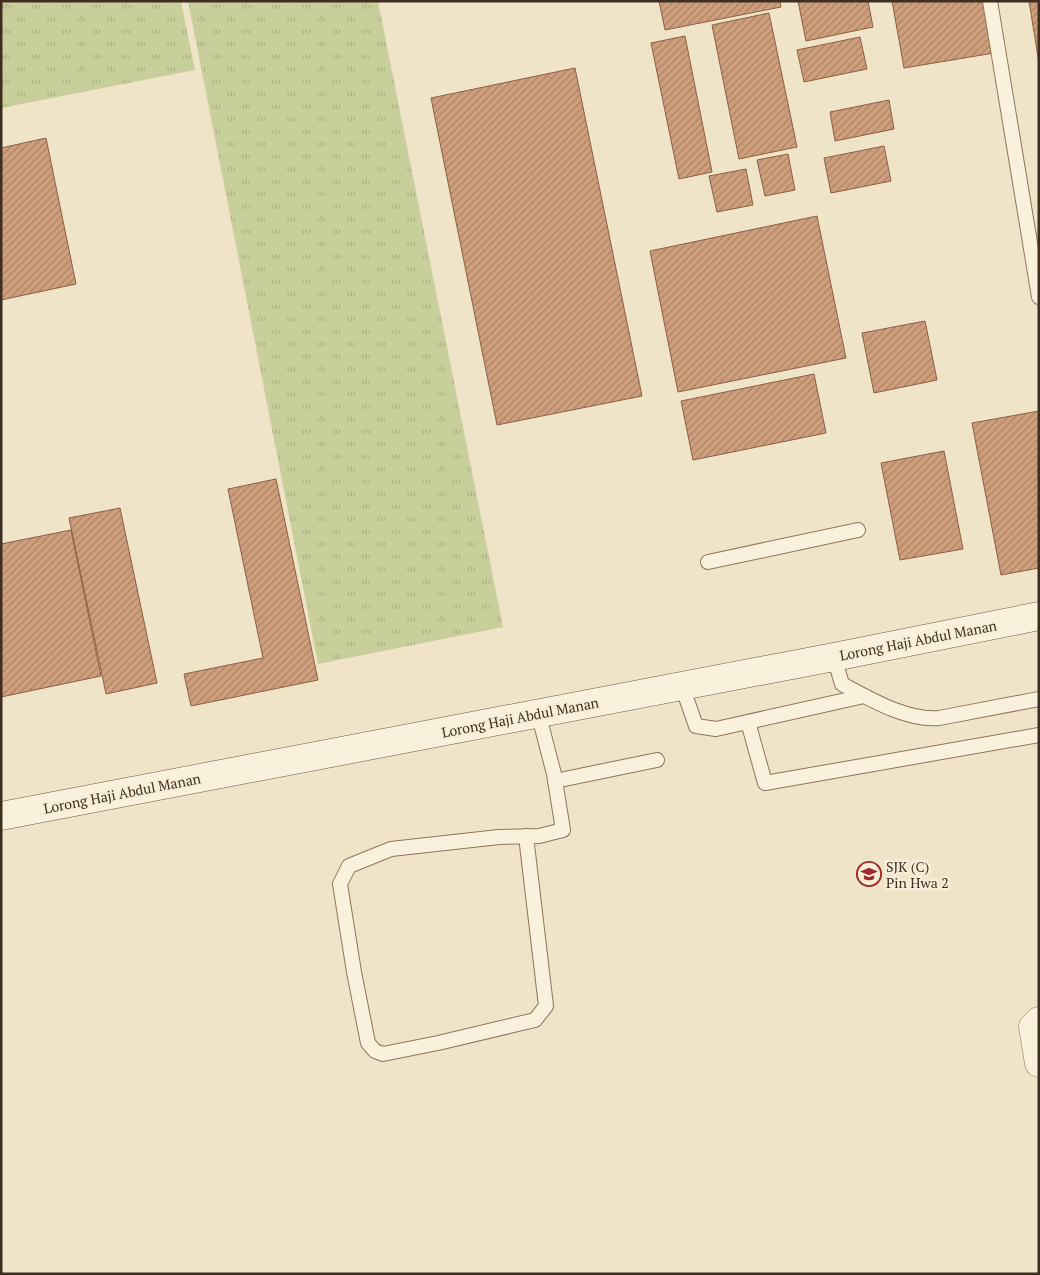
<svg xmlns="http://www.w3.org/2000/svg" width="1040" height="1275" font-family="'PT Serif',serif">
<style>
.grass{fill:url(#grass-tufts)}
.building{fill:url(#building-hatch);stroke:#8d5f41}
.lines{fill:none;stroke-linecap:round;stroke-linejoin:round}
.lane-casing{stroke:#8d765c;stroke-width:16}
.street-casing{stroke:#8d765c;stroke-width:29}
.secondary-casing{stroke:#6f573f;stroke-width:29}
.lane{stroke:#faf1dc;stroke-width:14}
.street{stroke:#faf1dc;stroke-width:28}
.secondary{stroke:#faf1dc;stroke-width:28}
.labels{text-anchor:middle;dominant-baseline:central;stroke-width:5;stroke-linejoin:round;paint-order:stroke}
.street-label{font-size:14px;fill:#3d2e20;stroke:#f7eed8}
.poi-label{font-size:14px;fill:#3d2e20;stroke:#f7eed8;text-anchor:start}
</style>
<defs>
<pattern id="grass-tufts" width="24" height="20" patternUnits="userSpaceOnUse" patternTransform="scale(1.25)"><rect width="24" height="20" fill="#c9cf9b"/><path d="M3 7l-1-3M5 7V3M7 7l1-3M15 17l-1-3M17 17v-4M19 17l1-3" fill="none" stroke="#aeb285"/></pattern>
<pattern id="building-hatch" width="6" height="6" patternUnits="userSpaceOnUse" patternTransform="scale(1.25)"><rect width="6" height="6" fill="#cf9f7d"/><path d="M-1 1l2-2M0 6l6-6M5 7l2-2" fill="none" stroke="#a98266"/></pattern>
</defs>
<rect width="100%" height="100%" fill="#f0e4c8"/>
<g class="grass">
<path d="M1,1H181L195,70L1,108Z"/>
<path d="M188,1H378L503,627L318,664Z"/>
</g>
<g class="building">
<path d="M659,1H780L781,7L665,30Z"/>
<path d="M798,1H868L873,27L806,41Z"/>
<path d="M892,1H985L994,53L904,68Z"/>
<path d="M1029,1H1039V63Z"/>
<path d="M769,13L797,147L739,159L712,25Z"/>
<path d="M685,36L712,172L679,179L651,43Z"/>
<path d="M860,37L867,69L804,82L797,50Z"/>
<path d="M575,68L642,396L497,425L431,98Z"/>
<path d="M889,100L894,129L835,141L830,112Z"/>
<path d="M46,138L76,284L1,300V148Z"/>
<path d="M884,146L891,181L831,193L824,158Z"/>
<path d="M788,154L795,190L765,196L757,160Z"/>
<path d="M746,169L753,205L717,212L709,176Z"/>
<path d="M817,216L846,358L678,392L650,251Z"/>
<path d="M925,321L937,380L874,393L862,333Z"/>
<path d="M814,374L826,433L693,460L681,401Z"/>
<path d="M1039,411V568L1001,575L972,423Z"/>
<path d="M944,451L963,549L900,560L881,463Z"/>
<path d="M276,479L318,680L191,706L184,674L263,658L228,489Z"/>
<path d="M120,508L157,683L106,694L69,518Z"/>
<path d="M71,530L101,676L1,697V544Z"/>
</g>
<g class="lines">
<defs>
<g id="lane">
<path d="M990,1L1039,297"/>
<path d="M708,562L858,530"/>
<path d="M834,657L842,684C870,699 907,721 939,718L1039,699"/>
<path d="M682,686L696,726L716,729L864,696"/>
<path d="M748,722L765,783L1039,735"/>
<path d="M555,781L657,760"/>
<path d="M526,836L546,1006L535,1020L438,1043L383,1054L375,1051L368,1043L354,972L340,884L349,866L391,849L499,837L539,836L563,830L554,774L540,720L530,717"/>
</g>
<path id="street" d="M1039,1021L1033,1027L1039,1063"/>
<path id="secondary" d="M1,816L834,657L1039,616"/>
</defs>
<use href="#lane" class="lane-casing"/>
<use href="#street" class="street-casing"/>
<use href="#secondary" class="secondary-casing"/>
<use href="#lane" class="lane"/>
<use href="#street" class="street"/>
<use href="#secondary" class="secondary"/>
</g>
<defs>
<symbol id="school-ring" viewBox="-11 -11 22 22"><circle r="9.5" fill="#f7eed8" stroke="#9e2a2b" stroke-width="1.5"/><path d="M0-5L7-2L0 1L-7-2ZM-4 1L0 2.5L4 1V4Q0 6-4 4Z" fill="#9e2a2b"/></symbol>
</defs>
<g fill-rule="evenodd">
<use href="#school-ring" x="855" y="860" width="28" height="28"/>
</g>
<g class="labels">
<g class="street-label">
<text transform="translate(918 640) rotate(-11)">Lorong Haji Abdul Manan</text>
<text transform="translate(520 717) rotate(-11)">Lorong Haji Abdul Manan</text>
<text transform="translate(122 793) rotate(-11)">Lorong Haji Abdul Manan</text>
</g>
<g class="poi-label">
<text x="886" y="866">SJK (C)<tspan x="886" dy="16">Pin Hwa 2</tspan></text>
</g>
</g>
<rect width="1040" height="1275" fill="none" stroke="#3d2e20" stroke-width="5"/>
</svg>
